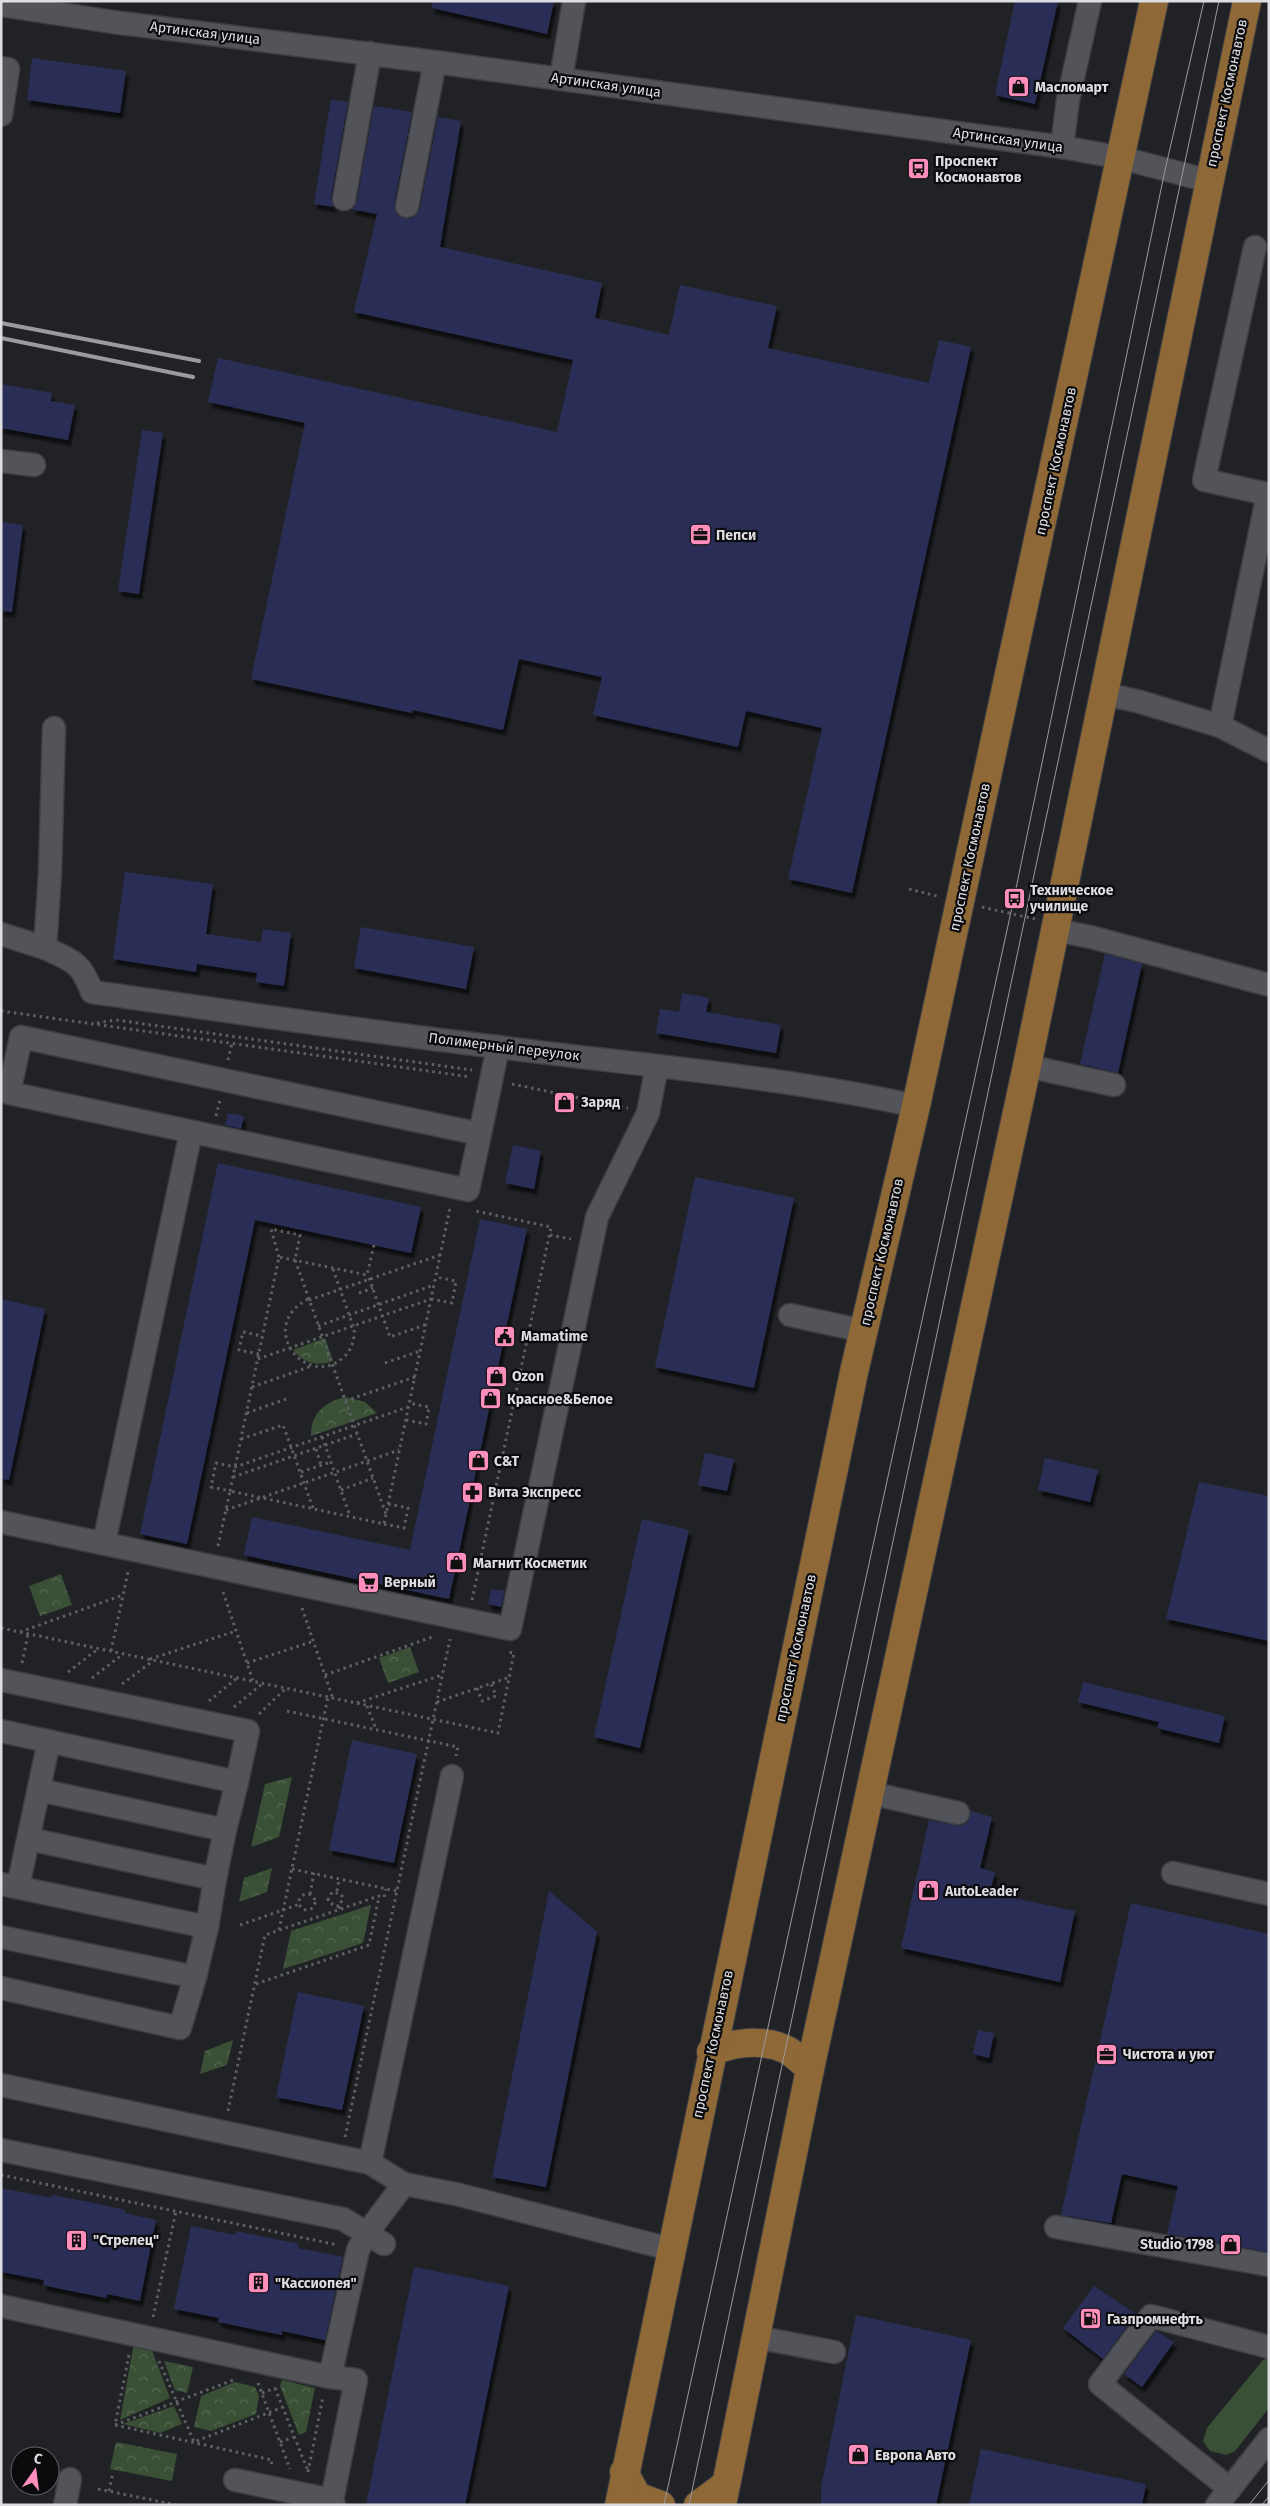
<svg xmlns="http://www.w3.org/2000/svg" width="1270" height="2506" font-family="'Fira Sans',sans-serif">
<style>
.grass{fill:#3a5036}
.park{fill:url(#park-crowns)}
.building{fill:#2b2f56;filter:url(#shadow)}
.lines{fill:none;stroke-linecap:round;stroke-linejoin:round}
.minor-casing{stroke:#3d3e42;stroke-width:25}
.major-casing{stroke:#3d3e42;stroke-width:30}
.path{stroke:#5f6064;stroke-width:3;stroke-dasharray:2.5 4;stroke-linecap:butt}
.minor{stroke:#53545a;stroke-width:22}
.major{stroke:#8e6836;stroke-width:28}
.tram{stroke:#9b9b9f;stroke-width:1}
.rail{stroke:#9b9b9f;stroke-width:4}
.labels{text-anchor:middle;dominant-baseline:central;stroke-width:4.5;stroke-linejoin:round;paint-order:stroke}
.street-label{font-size:14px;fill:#dedee2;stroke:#0b0b0d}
.poi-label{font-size:14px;font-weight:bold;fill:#dedee2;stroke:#0b0b0d;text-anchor:start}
</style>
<defs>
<pattern id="park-crowns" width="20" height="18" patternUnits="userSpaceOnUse" patternTransform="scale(1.25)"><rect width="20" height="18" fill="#3a5036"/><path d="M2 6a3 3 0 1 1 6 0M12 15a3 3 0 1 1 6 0" fill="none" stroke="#566953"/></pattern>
<filter id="shadow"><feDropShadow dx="3" dy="5.5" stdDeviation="1" flood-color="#0009"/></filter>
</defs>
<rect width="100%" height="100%" fill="#212226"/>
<path class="grass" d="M1269,2356V2408L1235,2451L1226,2455L1210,2451L1203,2441L1207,2428L1263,2360Z"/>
<g class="park">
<path d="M325,1338L333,1361C317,1367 304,1363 293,1350Z"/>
<path d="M345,1397L365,1402L377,1413L311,1436C310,1414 325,1402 345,1397Z"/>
<path d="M61,1574L72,1605L40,1616L29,1586Z"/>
<path d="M410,1647L419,1672L388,1683L379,1658Z"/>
<path d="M292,1777L279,1837L251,1847L265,1784Z"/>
<path d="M272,1868L267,1892L239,1902L244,1878Z"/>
<path d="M371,1905L363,1943L283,1969L291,1931Z"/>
<path d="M233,2040L227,2065L200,2074L205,2051Z"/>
<path d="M148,2340L170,2398L120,2420L134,2343Z"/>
<path d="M164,2361L193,2367L187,2393L175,2390Z"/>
<path d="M282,2380L315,2388L306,2432L299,2435L280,2386Z"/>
<path d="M235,2382L255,2387L259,2396L256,2414L211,2431L194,2427L201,2396Z"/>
<path d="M174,2406L182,2424L160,2433L123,2424Z"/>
<path d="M116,2442L177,2454L172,2481L110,2469Z"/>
</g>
<g class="building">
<path d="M433,1H554L547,34L432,8Z"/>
<path d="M1015,1H1058L1035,104L995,95Z"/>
<path d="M32,58L126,71L120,113L27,100Z"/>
<path d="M331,99L348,102L331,197L334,207L314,204Z"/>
<path d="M374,106L412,112L394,204L398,216L411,219L420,209L438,117L461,121L440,247L602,283L595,318L669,335L680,285L777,306L768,348L929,383L939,340L971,347L852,893L788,879L822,728L746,711L738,747L593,715L602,677L519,659L503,730L413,710L412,713L251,679L305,423L208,402L218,358L557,432L573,360L354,312L377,214L351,209L357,201Z"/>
<path d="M1,384L52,393L51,401L75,405L68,440L1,428Z"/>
<path d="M142,430L163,433L139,594L118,591Z"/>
<path d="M1,522L23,525L12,612L1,611Z"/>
<path d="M125,872L213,884L206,934L261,942L263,929L291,933L284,986L256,982L257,973L197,964L196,972L113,959Z"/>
<path d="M361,927L474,947L466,989L354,968Z"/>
<path d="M1105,954L1142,964L1118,1073L1080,1064Z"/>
<path d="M682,993L709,998L706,1012L781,1025L776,1053L656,1033L660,1009L679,1012Z"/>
<path d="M228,1113L244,1116L241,1129L225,1125Z"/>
<path d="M513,1145L541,1151L534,1189L505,1183Z"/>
<path d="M218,1163L421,1207L411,1253L255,1220L187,1544L140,1534Z"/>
<path d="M695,1177L794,1198L754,1388L655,1367Z"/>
<path d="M480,1219L527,1229L449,1599L244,1555L252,1517L410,1550Z"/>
<path d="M1,1299L45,1309L9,1480L1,1479Z"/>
<path d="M705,1453L734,1459L727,1491L698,1485Z"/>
<path d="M1045,1458L1098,1470L1090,1502L1038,1490Z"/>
<path d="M1199,1482L1269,1496V1641L1166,1619Z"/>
<path d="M642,1519L689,1530L640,1748L594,1737Z"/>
<path d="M491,1589L505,1591L501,1607L488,1604Z"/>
<path d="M1083,1682L1225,1716L1219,1743L1157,1728L1159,1722L1078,1702Z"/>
<path d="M352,1740L417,1754L394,1863L329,1850Z"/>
<path d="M971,1811L992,1817L980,1868L995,1872L990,1893L1075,1911L1060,1982L901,1948L929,1820L961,1826L968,1822Z"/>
<path d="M549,1891L597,1932L546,2187L492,2177Z"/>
<path d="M1131,1903L1269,1934V2252L1167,2234L1178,2186L1122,2174L1111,2223L1061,2215Z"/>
<path d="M298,1992L364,2006L342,2110L276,2097Z"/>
<path d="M978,2030L994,2033L989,2058L973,2054Z"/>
<path d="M1,2188L52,2198V2195L89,2202L125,2210V2213L156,2220L140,2301L107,2294V2298L71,2291L43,2285L44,2280L1,2272Z"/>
<path d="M191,2226L235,2235L236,2231L299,2244L298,2248L343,2257L325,2340L282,2331V2335L218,2322L219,2318L174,2309Z"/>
<path d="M414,2267L509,2286L465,2505H366Z"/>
<path d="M1094,2286L1136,2314L1103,2359L1063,2328Z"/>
<path d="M856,2315L971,2340L936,2505H821V2488Z"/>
<path d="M1156,2331L1174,2342L1142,2387L1124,2374Z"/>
<path d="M981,2449L1146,2484L1142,2505H969Z"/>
</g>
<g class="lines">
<defs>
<g id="minor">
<path d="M1,5L113,22L435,62L1062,147L1122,158L1209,181"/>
<path d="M1,68L8,69L1,115"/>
<path d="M561,79L574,1"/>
<path d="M1062,147L1068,100L1090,1"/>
<path d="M344,199L370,53"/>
<path d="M407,206L435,62"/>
<path d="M1,461L34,465"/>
<path d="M1104,694L1137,701L1220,726L1269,751"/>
<path d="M1220,726L1268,494L1204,480L1255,247"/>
<path d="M54,728L50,873L45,948C73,961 81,962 92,992C227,1011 363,1031 498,1047C638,1065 779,1076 916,1106"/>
<path d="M1055,930L1091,937L1269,985"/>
<path d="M1,934L45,948"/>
<path d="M1027,1066L1114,1085"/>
<path d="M480,1134L468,1190L9,1093L21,1037L480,1134L498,1047"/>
<path d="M790,1315L864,1331"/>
<path d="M1,1522L510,1629L597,1217L648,1113L657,1066"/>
<path d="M104,1543L191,1132"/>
<path d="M1,1680L248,1731L237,1782L1,1731"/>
<path d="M39,1790L225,1830L237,1782"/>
<path d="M870,1793L958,1813"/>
<path d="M29,1839L215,1879L225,1830"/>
<path d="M1173,1873L1269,1894"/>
<path d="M1,1884L207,1927L195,1977L1,1937"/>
<path d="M18,1887L49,1741"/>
<path d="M207,1927L215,1879"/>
<path d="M1,1988L180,2028L195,1977"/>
<path d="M1,2085L370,2163L404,2184L456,2194L670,2249"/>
<path d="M1,2150L343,2219L384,2244"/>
<path d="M370,2163L452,1776"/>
<path d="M1056,2227L1269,2265"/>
<path d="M1,2306L330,2377L356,2380L332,2500L334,2505"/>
<path d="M756,2337L834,2352"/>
<path d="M330,2377L358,2250L367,2233L404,2184"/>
<path d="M235,2480L332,2500"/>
<path d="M1230,2489L1100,2384L1151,2316L1269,2347"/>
<path d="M65,2505L70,2479"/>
<path d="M1217,2505L1269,2439"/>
</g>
<g id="major">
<path d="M711,2052C733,2042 763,2039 785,2049C794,2053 803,2063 810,2069"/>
<path d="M624,2472L637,2496L661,2505"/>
<path d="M619,2505L854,1372L916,1106L1154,1"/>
<path d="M698,2505L725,2485"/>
<path d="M722,2505L810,2069L1027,1066L1247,1"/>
</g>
</defs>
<use href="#minor" class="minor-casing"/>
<use href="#major" class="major-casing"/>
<g class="path">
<path d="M909,889L937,896"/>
<path d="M982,907L1035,919"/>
<path d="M1,1011L471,1077"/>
<path d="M97,1023L116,1020L472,1070"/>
<path d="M228,1060L232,1043"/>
<path d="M512,1084L628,1108"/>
<path d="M216,1116L220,1100"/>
<path d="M550,1235L571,1239"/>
<path d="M374,1245L367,1275L279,1257L235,1467L230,1491L211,1487L216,1463L235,1467L408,1407"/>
<path d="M279,1257L271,1229L300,1235L295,1260L386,1514"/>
<path d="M333,1269L353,1326"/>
<path d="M369,1278L390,1337L425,1325"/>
<path d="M359,1293L373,1288"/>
<path d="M308,1299C255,1327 307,1391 344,1357C353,1348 355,1338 354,1325"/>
<path d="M431,1299L452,1303L456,1281L436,1277"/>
<path d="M309,1300L440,1255"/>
<path d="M318,1326L434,1285"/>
<path d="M259,1354L239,1350L243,1332L262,1336"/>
<path d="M258,1359L431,1299"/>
<path d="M385,1363L420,1351"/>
<path d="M252,1387L312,1366"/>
<path d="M345,1401L415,1377"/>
<path d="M247,1413L289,1398"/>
<path d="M406,1420L426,1424L429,1407L409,1403"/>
<path d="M322,1437L350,1516"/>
<path d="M241,1439L283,1425L313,1508"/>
<path d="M316,1449L321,1465"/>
<path d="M301,1472L331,1462"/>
<path d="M233,1477L357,1434"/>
<path d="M341,1490L373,1478"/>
<path d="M226,1510L399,1450"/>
<path d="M384,1524L404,1528L408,1508L388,1504"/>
<path d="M218,1546L230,1491L384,1524L450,1208"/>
<path d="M223,1592L253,1681"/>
<path d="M472,1600L551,1227L476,1211"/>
<path d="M302,1608L333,1699"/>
<path d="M1,1628L498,1733L514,1653L508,1652"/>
<path d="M20,1632L123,1595"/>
<path d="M111,1651L128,1572"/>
<path d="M150,1659L236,1631"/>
<path d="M22,1663L28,1634"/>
<path d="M247,1663L314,1641"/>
<path d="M68,1672L98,1649"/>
<path d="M325,1675L435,1636"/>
<path d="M92,1678L123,1654"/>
<path d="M122,1684L153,1661"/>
<path d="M477,1688L482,1701L496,1696L491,1683"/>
<path d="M209,1701L237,1678"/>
<path d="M437,1702L510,1677"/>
<path d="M357,1703L442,1675"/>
<path d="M367,1706L376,1729"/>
<path d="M234,1707L262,1684"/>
<path d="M287,1711L458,1747L456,1756"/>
<path d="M259,1714L285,1689"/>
<path d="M292,1869L397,1891"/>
<path d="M337,1891L339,1879"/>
<path d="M310,1894L314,1873"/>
<circle cx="307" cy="1902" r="8"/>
<path d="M339,1906H334L328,1900L332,1892L341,1894L343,1898L339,1906L340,1910"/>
<path d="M240,1925L300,1904"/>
<path d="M279,1930L328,1697"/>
<path d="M256,1984L369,1945L379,1897"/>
<path d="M228,2111L265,1935L379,1896L384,1897L386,1889"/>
<path d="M345,2137L450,1639"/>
<path d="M1,2175L338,2245"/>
<path d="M153,2317L176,2211"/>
<path d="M129,2355L115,2425L272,2460L271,2467"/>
<path d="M159,2361L194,2442L283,2407"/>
<path d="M258,2383L290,2469"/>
<path d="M275,2388L308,2471"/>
<path d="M262,2393L275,2388"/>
<path d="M115,2425L236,2379"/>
<path d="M280,2442L294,2437"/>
<path d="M308,2472L323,2397"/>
<path d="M98,2489L177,2505"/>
<path d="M109,2491L113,2472"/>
</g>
<use href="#minor" class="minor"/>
<use href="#major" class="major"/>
<g class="tram">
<path d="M664,2505L1014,898L1165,170L1204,1"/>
<path d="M689,2505L1219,1"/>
<path d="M1249,2505L1269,2480"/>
<path d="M1262,2505L1269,2496"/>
</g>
<g class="rail">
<path d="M1,323L199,361"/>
<path d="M1,338L193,377"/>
</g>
</g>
<defs>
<symbol id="shop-square" viewBox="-11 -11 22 22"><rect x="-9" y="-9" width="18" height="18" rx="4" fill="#fe8ebd" stroke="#0b0b0d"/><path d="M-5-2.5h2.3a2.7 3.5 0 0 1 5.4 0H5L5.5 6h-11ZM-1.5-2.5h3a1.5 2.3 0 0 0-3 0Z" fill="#111"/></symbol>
<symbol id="bus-square" viewBox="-11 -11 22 22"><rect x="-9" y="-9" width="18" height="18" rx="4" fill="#fe8ebd" stroke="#0b0b0d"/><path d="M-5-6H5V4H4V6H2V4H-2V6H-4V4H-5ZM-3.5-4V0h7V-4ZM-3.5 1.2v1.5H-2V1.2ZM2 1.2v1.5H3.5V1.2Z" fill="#111"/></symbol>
<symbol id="office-square" viewBox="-11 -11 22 22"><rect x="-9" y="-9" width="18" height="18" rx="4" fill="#fe8ebd" stroke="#0b0b0d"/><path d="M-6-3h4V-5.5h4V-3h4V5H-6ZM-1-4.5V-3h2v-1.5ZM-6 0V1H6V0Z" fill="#111"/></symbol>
<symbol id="civic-square" viewBox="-11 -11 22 22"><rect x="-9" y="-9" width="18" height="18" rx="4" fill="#fe8ebd" stroke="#0b0b0d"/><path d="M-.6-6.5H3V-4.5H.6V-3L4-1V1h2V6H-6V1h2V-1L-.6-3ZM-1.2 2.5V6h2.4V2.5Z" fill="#111"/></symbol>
<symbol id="pharmacy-square" viewBox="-11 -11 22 22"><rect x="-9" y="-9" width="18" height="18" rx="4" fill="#fe8ebd" stroke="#0b0b0d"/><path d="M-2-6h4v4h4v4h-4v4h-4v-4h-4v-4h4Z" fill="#111"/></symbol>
<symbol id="supermarket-square" viewBox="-11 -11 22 22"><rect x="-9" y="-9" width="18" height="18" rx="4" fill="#fe8ebd" stroke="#0b0b0d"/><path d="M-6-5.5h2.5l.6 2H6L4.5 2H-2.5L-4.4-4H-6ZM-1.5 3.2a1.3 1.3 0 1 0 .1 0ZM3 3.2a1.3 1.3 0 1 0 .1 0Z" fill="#111"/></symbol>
<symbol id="building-square" viewBox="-11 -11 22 22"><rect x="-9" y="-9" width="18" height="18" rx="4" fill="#fe8ebd" stroke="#0b0b0d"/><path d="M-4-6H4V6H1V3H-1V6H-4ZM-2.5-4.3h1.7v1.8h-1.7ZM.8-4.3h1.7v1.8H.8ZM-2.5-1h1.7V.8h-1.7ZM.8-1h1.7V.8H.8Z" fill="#111"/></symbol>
<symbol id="fuel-square" viewBox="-11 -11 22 22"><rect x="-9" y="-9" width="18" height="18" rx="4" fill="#fe8ebd" stroke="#0b0b0d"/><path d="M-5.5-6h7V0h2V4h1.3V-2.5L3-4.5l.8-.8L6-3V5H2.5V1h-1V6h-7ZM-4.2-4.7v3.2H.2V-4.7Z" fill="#111"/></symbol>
</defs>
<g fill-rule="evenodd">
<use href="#shop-square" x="1006" y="74" width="25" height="25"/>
<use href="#bus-square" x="906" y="156" width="25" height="25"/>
<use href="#office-square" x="688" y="522" width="25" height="25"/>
<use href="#bus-square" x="1002" y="886" width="25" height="25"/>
<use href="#shop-square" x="552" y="1090" width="25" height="25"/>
<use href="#civic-square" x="492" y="1324" width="25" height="25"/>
<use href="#shop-square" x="484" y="1364" width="25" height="25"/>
<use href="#shop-square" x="478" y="1386" width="25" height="25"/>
<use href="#shop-square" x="466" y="1448" width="25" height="25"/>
<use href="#pharmacy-square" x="460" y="1480" width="25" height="25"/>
<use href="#shop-square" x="444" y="1550" width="25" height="25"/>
<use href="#supermarket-square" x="356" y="1570" width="25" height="25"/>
<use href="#shop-square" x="916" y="1878" width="25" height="25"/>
<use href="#office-square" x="1094" y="2042" width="25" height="25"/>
<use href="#building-square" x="64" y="2228" width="25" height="25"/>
<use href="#shop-square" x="1218" y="2232" width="25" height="25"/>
<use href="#building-square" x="246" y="2270" width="25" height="25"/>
<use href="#fuel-square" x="1078" y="2306" width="25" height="25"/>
<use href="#shop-square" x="846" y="2442" width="25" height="25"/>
</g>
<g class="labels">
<g class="street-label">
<text transform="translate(205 33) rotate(7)">Артинская улица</text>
<text transform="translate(606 85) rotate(8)">Артинская улица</text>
<text transform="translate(1227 93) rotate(-78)">проспект Космонавтов</text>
<text transform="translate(1008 140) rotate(8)">Артинская улица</text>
<text transform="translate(1056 461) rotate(-78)">проспект Космонавтов</text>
<text transform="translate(970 857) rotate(-78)">проспект Космонавтов</text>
<text transform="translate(504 1047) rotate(7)">Полимерный переулок</text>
<text transform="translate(882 1252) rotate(-77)">проспект Космонавтов</text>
<text transform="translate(796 1648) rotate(-78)">проспект Космонавтов</text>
<text transform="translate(713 2044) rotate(-78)">проспект Космонавтов</text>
</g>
<g class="poi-label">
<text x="1035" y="87">Масломарт</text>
<text x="935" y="161">Проспект<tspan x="935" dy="16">Космонавтов</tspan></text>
<text x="716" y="535">Пепси</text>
<text x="1030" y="890">Техническое<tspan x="1030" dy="16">училище</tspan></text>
<text x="581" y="1102">Заряд</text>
<text x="521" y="1336">Mamatime</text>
<text x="512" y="1376">Ozon</text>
<text x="507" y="1399">Красное&amp;Белое</text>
<text x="494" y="1461">С&amp;Т</text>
<text x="488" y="1492">Вита Экспресс</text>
<text x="473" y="1563">Магнит Косметик</text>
<text x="384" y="1582">Верный</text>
<text x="945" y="1891">AutoLeader</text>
<text x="1123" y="2054">Чистота и уют</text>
<text x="93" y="2240">"Стрелец"</text>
<text x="1214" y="2244" text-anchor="end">Studio 1798</text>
<text x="275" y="2283">"Кассиопея"</text>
<text x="1107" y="2319">Газпромнефть</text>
<text x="875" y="2455">Европа Авто</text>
</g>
</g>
<rect width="1270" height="2506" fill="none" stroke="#dedee2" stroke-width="5"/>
<g transform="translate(35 2471) rotate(14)"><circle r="24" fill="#0b0b0d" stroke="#5f5f62"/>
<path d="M0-4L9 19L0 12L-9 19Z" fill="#fe8ebd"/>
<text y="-8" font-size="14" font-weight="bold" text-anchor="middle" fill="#dedee2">С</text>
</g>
</svg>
